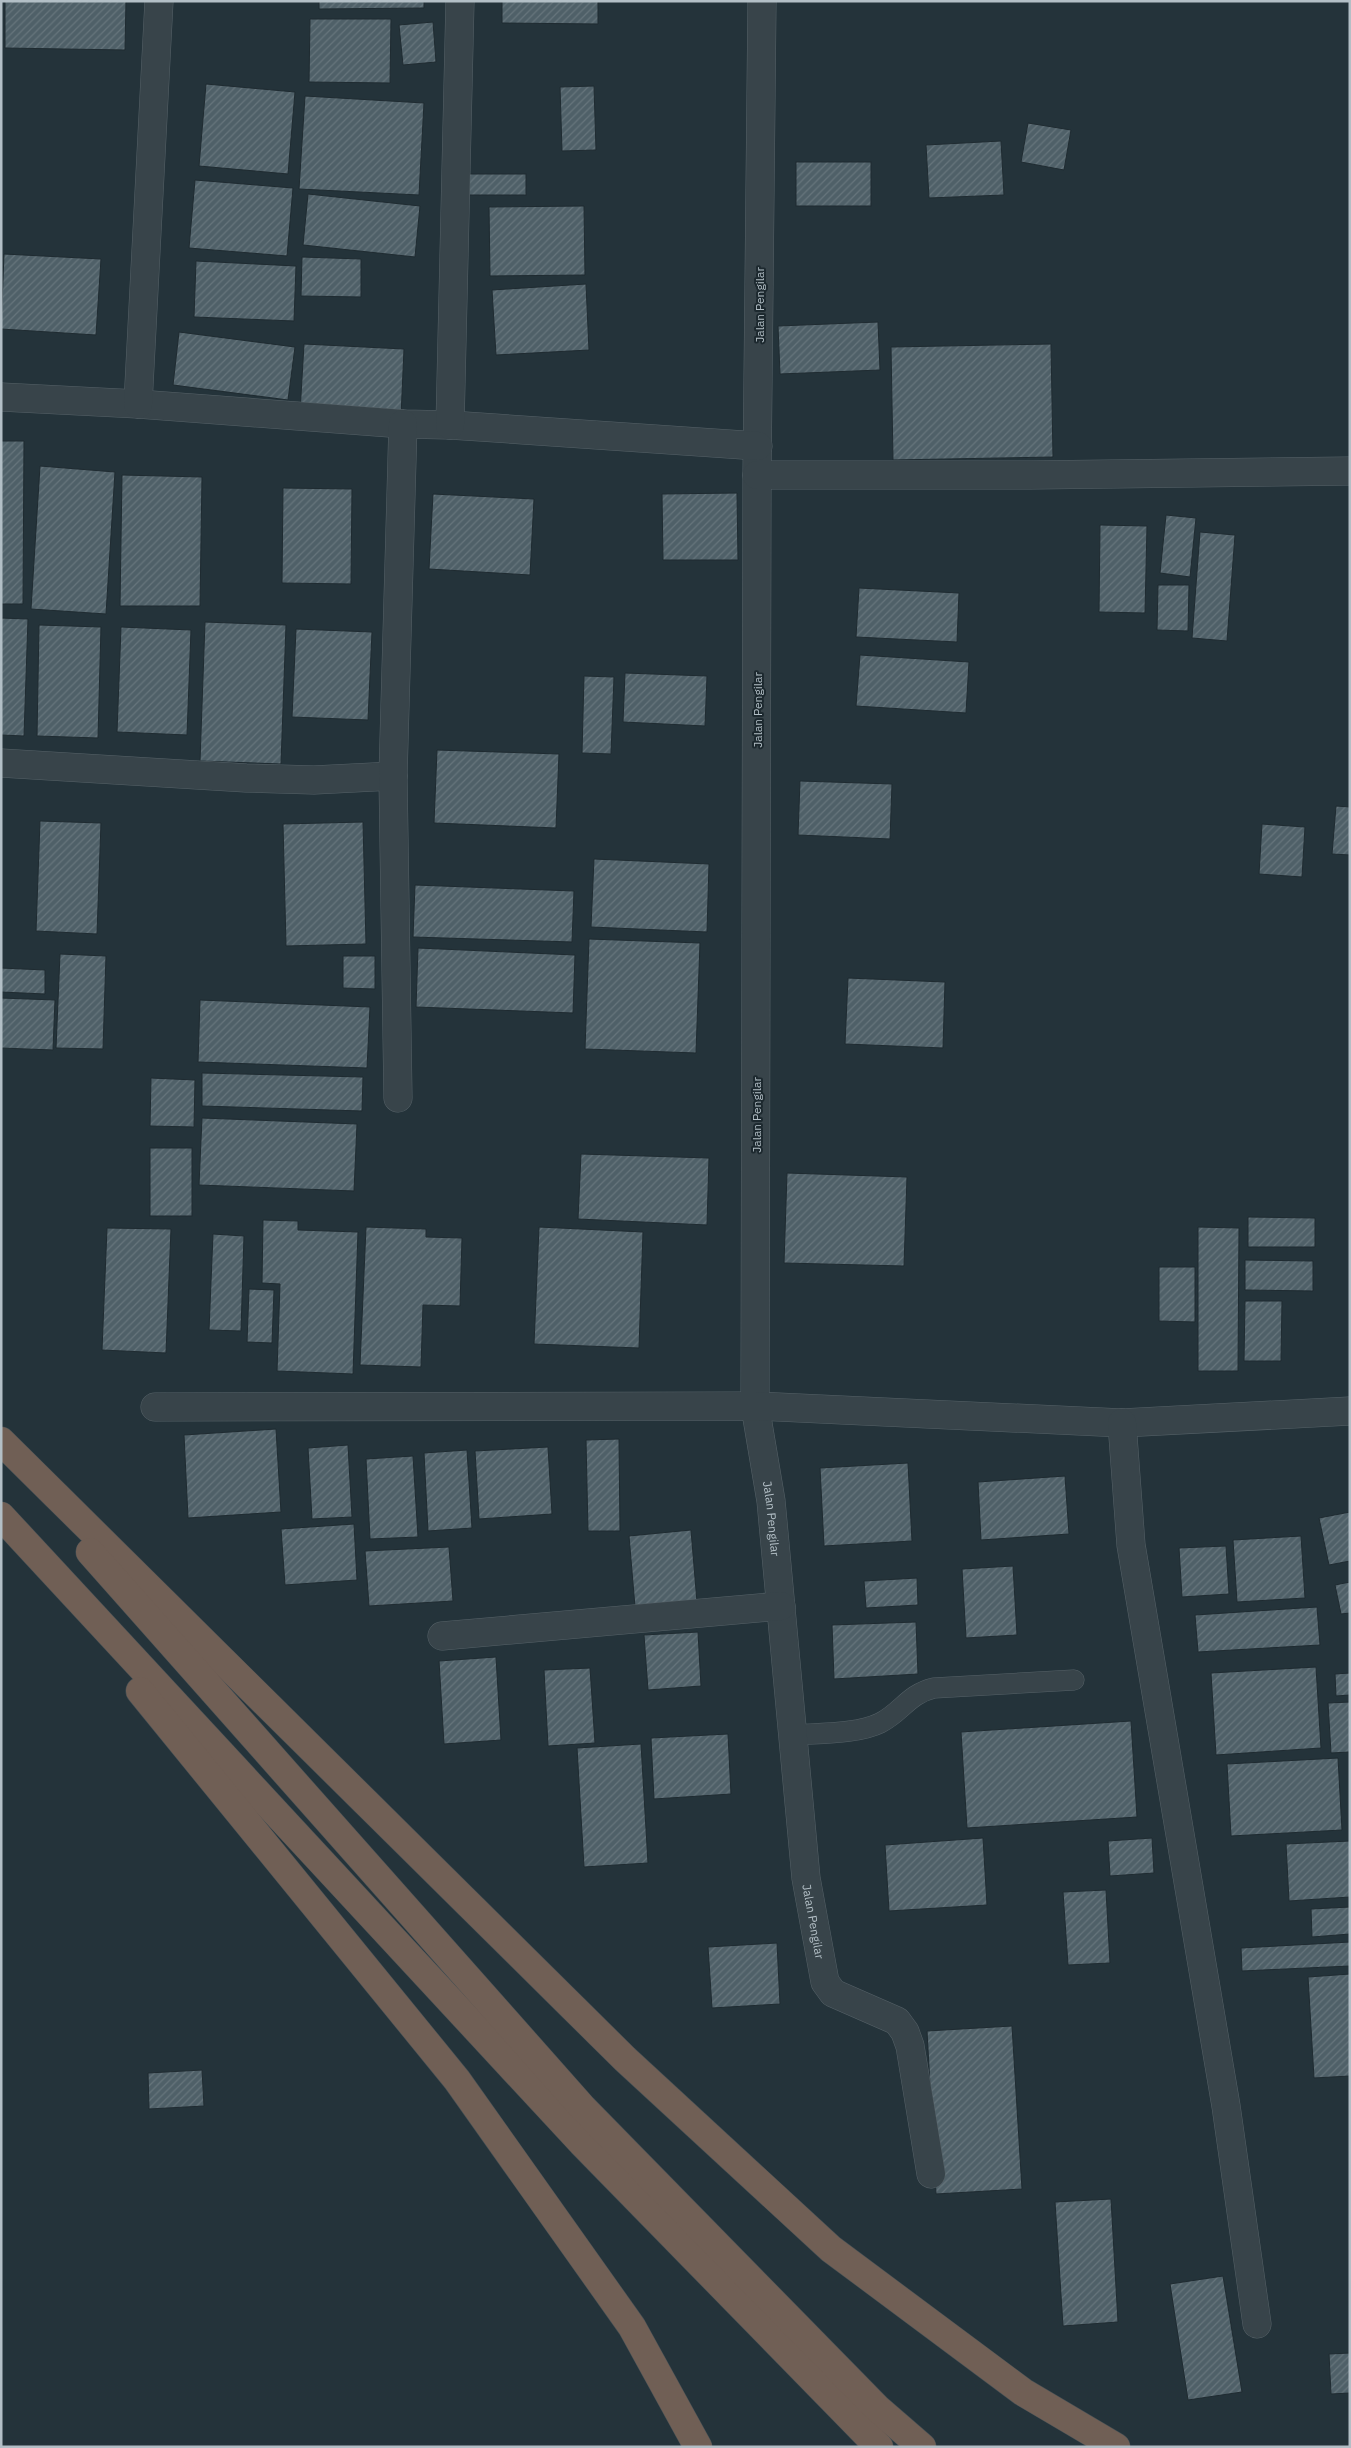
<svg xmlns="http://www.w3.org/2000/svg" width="1351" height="2448" font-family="'IBM Plex Sans',sans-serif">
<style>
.building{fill:url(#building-hatch);stroke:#1f2b31}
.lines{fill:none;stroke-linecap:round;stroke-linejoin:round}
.service-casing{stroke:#566268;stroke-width:21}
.minor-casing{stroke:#566268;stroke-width:29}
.motorway-casing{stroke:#434f55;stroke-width:29}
.service{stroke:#38444a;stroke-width:20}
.minor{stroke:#38444a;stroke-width:28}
.motorway{stroke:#705f55;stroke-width:28}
.labels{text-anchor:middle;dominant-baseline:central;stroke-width:4;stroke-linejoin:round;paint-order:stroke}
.street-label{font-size:12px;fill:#b3bfc6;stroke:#1d292f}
</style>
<defs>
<pattern id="building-hatch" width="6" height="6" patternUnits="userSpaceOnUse" patternTransform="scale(1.25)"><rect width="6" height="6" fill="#4f6068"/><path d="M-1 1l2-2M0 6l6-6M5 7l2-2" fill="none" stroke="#66757c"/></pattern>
</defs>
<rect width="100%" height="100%" fill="#24333a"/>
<g class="building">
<path d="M5,1H126L125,50L5,48Z"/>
<path d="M319,1H424V8L319,9Z"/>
<path d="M502,1H598V24L502,23Z"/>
<path d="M310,19H391L390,83L309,82Z"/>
<path d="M433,22L436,62L403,65L399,25Z"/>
<path d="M206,84L295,92L288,174L199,166Z"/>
<path d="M594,86L596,150L562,151L560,87Z"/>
<path d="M305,96L424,103L419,195L299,189Z"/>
<path d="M1028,123L1071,130L1064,170L1021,162Z"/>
<path d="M1001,141L1004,195L929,198L926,145Z"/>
<rect x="796" y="162" width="75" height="44"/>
<rect x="466" y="174" width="60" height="21"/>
<path d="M195,180L293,188L287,256L189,248Z"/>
<path d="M308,194L420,206L415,257L303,245Z"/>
<path d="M584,206L585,275L490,276L489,207Z"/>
<path d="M4,254L101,259L96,335L1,329Z"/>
<path d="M302,257L361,259V297L301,296Z"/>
<path d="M196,261L296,266L294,321L194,317Z"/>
<path d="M586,284L589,350L496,355L492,290Z"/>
<path d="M878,322L880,370L780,374L778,326Z"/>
<path d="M179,332L295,347L288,400L173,385Z"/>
<path d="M304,344L404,349L401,417L300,412Z"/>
<path d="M1051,344L1053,457L893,460L891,347Z"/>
<path d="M1,441H24L23,604H1Z"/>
<path d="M40,466L115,472L106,614L31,609Z"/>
<path d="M122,475L202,477L200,606H120Z"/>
<path d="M283,488L352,489L351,584L282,583Z"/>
<path d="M737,493L738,560H663L662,494Z"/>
<path d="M433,494L534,499L530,575L429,569Z"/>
<path d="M1166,515L1196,518L1190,577L1160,573Z"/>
<path d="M1100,525L1147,526L1145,613L1099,612Z"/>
<path d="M1200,532L1235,535L1227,641L1192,638Z"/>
<path d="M1158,585H1189L1188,631L1157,630Z"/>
<path d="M859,588L959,593L957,642L856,637Z"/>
<path d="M1,618L28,619L24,736L1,735Z"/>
<path d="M205,622L286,625L281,764L200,761Z"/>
<path d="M39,625L101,627L98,738L37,736Z"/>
<path d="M121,627L191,630L187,735L117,732Z"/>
<path d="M296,629L372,632L368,720L292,717Z"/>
<path d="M860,655L969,662L966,713L856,706Z"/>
<path d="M625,673L707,676L705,726L623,722Z"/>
<path d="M584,676L614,677L611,754L582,753Z"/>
<path d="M437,750L559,754L556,828L434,823Z"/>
<path d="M800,781L892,784L890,839L798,835Z"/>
<path d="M1336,806L1350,807V855L1332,854Z"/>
<path d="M40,821L101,823L97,934L36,931Z"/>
<path d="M363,822L366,944L286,946L283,824Z"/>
<path d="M1262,824L1305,827L1302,877L1259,874Z"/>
<path d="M594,859L709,864L707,932L591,927Z"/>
<path d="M415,885L574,891L572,942L413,937Z"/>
<path d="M589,939L700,943L696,1053L585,1049Z"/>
<path d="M418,948L575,955L573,1013L416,1007Z"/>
<path d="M60,954L106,956L103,1049L56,1048Z"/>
<path d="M343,956H375V989L343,988Z"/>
<path d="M1,968L45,970V994L1,992Z"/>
<path d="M848,978L945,982L943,1048L845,1044Z"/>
<path d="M1,998L55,1000L53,1050L1,1048Z"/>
<path d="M200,1000L370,1007L367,1068L198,1062Z"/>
<path d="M202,1073L363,1077L362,1111L202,1106Z"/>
<path d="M151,1078L195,1080L194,1127L150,1126Z"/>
<path d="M202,1118L357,1124L354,1191L199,1185Z"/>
<rect x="150" y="1148" width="42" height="68"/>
<path d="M581,1154L709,1158L707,1225L578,1219Z"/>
<path d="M787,1173L907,1177L904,1266L784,1263Z"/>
<path d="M1248,1217L1315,1218V1247H1248Z"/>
<path d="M263,1220L298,1221V1230L358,1232L353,1374L277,1371L280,1284L262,1283Z"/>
<path d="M366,1227L426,1229V1237L462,1238L460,1306L423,1305L421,1367L360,1365Z"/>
<path d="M539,1227L643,1232L639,1348L534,1344Z"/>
<path d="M1198,1227L1239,1228L1238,1371H1198Z"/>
<path d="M107,1228L171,1229L166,1353L102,1350Z"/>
<path d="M213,1234L244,1236L241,1331L209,1330Z"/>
<path d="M1245,1260L1313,1261V1291L1245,1290Z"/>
<path d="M1159,1267H1195V1322L1159,1321Z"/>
<path d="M249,1289L274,1290L272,1343L247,1342Z"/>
<path d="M1245,1301H1282L1281,1361H1244Z"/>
<path d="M276,1429L281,1512L188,1518L184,1435Z"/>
<path d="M619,1439L620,1531H588L586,1440Z"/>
<path d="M348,1445L352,1517L312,1519L308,1448Z"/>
<path d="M548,1447L552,1514L479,1519L475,1451Z"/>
<path d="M467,1450L472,1528L428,1531L424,1453Z"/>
<path d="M413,1456L418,1537L370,1539L366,1459Z"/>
<path d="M908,1463L912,1541L824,1546L820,1468Z"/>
<path d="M1065,1476L1069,1534L981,1540L978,1482Z"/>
<path d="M1350,1512V1561L1329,1565L1319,1518Z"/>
<path d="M354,1524L357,1580L285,1585L281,1529Z"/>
<path d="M691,1530L697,1602L635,1607L629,1536Z"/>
<path d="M1301,1536L1305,1598L1237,1602L1233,1540Z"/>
<path d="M1226,1546L1229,1594L1182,1597L1179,1548Z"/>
<path d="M449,1547L453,1601L369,1606L365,1551Z"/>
<path d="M1013,1566L1017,1635L966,1638L962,1569Z"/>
<path d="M917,1578L918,1605L866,1608L864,1581Z"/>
<path d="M1350,1582V1613L1341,1614L1335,1585Z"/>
<path d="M1317,1607L1320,1645L1198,1652L1195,1615Z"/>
<path d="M916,1622L918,1674L834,1679L832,1625Z"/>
<path d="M698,1632L701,1686L648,1690L644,1635Z"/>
<path d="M496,1657L501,1740L444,1744L439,1661Z"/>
<path d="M1316,1667L1321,1748L1216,1755L1211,1673Z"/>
<path d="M590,1668L595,1743L548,1746L544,1670Z"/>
<path d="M1350,1673V1695L1336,1696L1335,1674Z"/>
<path d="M1350,1702V1752L1331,1753L1328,1703Z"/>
<path d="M1131,1721L1137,1817L967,1828L961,1732Z"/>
<path d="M728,1734L731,1794L654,1799L651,1738Z"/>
<path d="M641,1744L648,1863L584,1867L577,1748Z"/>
<path d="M1338,1758L1342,1830L1231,1836L1227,1764Z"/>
<path d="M983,1838L987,1905L889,1911L885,1845Z"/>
<path d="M1152,1838L1154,1873L1110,1876L1108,1841Z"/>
<path d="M1350,1841V1897L1289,1901L1286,1844Z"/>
<path d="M1106,1890L1110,1963L1068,1965L1063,1892Z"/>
<path d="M1350,1907V1934L1312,1937L1311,1909Z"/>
<path d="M1350,1942V1966L1242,1971L1241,1948Z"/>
<path d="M777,1943L780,2004L712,2008L708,1947Z"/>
<path d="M1350,1974V2076L1314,2078L1308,1977Z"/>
<path d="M1012,2026L1022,2189L936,2194L927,2031Z"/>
<path d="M202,2070L204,2106L149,2109L148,2073Z"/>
<path d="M1111,2199L1118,2322L1063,2326L1055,2202Z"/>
<path d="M1223,2276L1242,2392L1188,2400L1170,2284Z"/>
<path d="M1350,2353V2393L1331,2394L1329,2354Z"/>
</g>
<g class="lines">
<defs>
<path id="service" d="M793,1735C818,1733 858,1734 880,1723C902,1712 908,1694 934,1688L1074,1680"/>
<g id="minor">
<path id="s1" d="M762,1L757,475L755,1406L771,1501L806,1878L825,1982L833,1993L897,2021L905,2032L910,2046L931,2174"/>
<path d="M1,397L138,404L403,424L450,425L758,446"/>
<path d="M138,404L159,1"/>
<path d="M450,425L460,1"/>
<path d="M757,475H1031L1350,471"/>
<path d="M1,763L246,778L314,780L393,776"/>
<path d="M398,1098L393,776L403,424"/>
<path d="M155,1407L755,1406L1122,1423L1350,1411"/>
<path d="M1122,1423L1131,1545L1226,2106L1257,2324"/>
<path d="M442,1636L781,1606"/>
</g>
<g id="motorway">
<path d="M1,1441L625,2059L831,2249L1023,2392L1116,2447"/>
<path d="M1,1516L582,2143L879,2447"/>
<path d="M90,1552L583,2108L877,2408L922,2447"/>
<path d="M140,1691L457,2080L632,2327L698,2447"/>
</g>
</defs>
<use href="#service" class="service-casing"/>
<use href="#minor" class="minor-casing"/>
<use href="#motorway" class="motorway-casing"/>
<use href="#service" class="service"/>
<use href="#minor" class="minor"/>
<use href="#motorway" class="motorway"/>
</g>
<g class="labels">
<g class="street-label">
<text transform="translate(759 305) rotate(-90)">Jalan Pengilar</text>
<text transform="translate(757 710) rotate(-90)">Jalan Pengilar</text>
<text transform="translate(756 1115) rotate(-90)">Jalan Pengilar</text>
<text stroke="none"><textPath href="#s1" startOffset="1519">Jalan Pengilar</textPath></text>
<text stroke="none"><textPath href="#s1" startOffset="1924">Jalan Pengilar</textPath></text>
</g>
</g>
<rect width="1351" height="2448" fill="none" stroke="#b3bfc6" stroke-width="5"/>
</svg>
